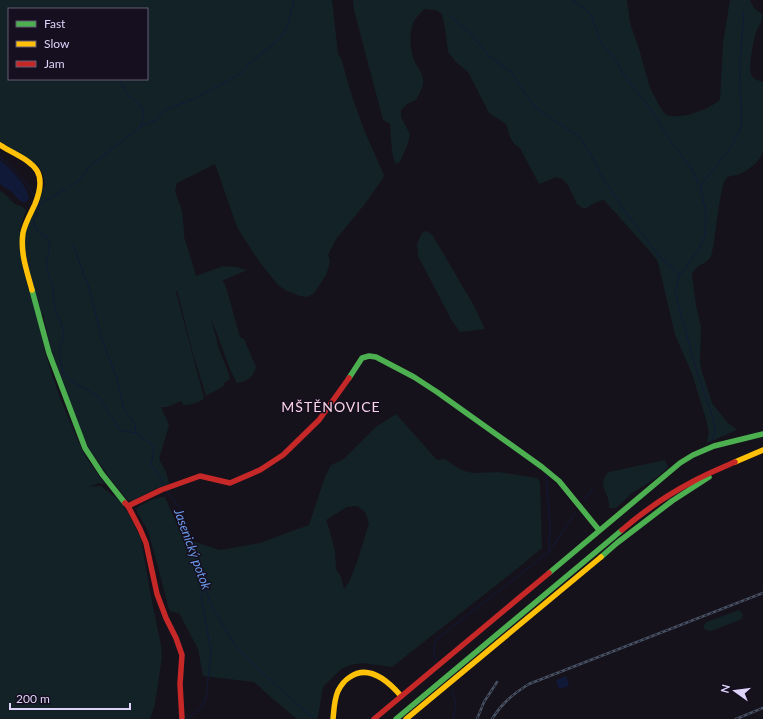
<svg xmlns="http://www.w3.org/2000/svg" width="763" height="719" font-family="Lato,sans-serif">
<style>
.green{fill:#132226;fill-rule:evenodd}
.water{fill:#111939}
.lines{fill:none;stroke-linecap:round;stroke-linejoin:round}
.stream{stroke:#111939;stroke-width:1}
.fast{stroke:#4caf50;stroke-width:5.5}
.slow{stroke:#ffc107;stroke-width:5.5}
.jam{stroke:#c62828;stroke-width:5.5}
.rail-casing{stroke:#475363;stroke-width:2.5}
.rail{stroke:#150f1f;stroke-width:1;stroke-dasharray:3;stroke-linecap:butt}
.labels{text-anchor:middle;dominant-baseline:central;stroke-width:3;stroke-linejoin:round;paint-order:stroke}
.water-label{font-size:13px;font-style:italic;fill:#6d9ced;stroke:#150f1f}
.quarter-label{font-size:14px;letter-spacing:1px;fill:#fad4e6;stroke:#150f1f}
</style>
<rect width="100%" height="100%" fill="#16121c"/>
<g class="green">
<path d="M0,0H332L338,54L341,58L351,93L364,130L384,175L382,180L364,205L336,239L328,255L330,261L328,269L326,275L317,289L313,294L307,297L300,296L287,291L278,285L258,260L237,227L215,164L177,183L175,191L182,211L184,232V237L188,249L196,276L223,266L236,267L247,270L222,281L224,283L227,290L240,337L244,339L256,367C254,377 246,382 237,383L230,369L211,318L219,349L229,374L230,379L224,383V386L206,396L192,350L178,294V291L176,292L204,398C199,403 190,405 183,405L181,401L167,407H161L169,425L159,459L166,472L169,483L167,485L157,488L132,501L128,500L125,497L112,481L91,452L85,441L52,354L43,314L40,313L23,269L37,316L46,356L60,398L79,443L87,459L105,484L99,483L88,487L101,486L106,490L119,500L128,513L141,539L151,597L161,645L162,657L155,704L150,719H0V191C6,194 10,200 15,204C19,206 23,206 26,210L19,232L32,214L41,193L45,184L43,175L38,165L0,143ZM9,9H147V79H9Z"/>
<path d="M353,0H627L630,23L640,52L650,88L660,107L666,115C682,120 707,110 720,100L723,43L730,0H750L754,8L762,14C763,22 759,25 756,32C754,40 747,69 752,76C754,79 759,81 763,82V152C760,158 757,163 751,167C748,170 741,174 737,175C727,177 727,175 723,185C720,198 718,212 716,225C715,235 714,246 711,256C707,265 695,264 692,275L696,305L701,327L700,362L702,372L712,403L727,422L737,430L707,443L709,433L706,419L691,371L675,335L658,262L654,256L604,200C596,201 591,206 584,209L577,204L568,185L562,179L556,177L540,184L538,182L520,148L514,144L510,137L506,124L489,113L468,72L456,62L448,52L445,28L442,14L435,10L424,9C421,13 416,17 414,21C408,33 410,55 417,66C420,71 423,74 423,80C424,87 419,94 416,100L407,104L401,110V117L410,134L408,143L400,162L395,164L392,152L390,124L383,120L354,10Z"/>
<path d="M427,231L433,236L474,306L485,329L460,332L451,319L418,256L417,244L422,233L424,232Z"/>
<path d="M396,414L437,460L445,459L456,467L464,471L473,473L499,472L537,478L540,482L542,548L518,568L392,667L362,663L351,665L341,669L323,687L319,711L317,719H297L273,699L254,682L203,676L198,649L179,613L170,611L168,606L158,567L148,531L137,512L136,509C143,503 156,497 165,497L183,538L220,550L260,543L292,531L309,525L325,477L331,465L344,459L376,427ZM357,506L365,512L369,523L357,562L349,582L344,589L341,577L336,569L335,551L328,525L326,520L347,507Z"/>
<path d="M665,460L668,467L659,476L632,493L616,508H609C611,494 595,484 609,472Z"/>
<path d="M739,610L743,614L742,618L740,620L711,631L706,630L704,628V625L707,622Z"/>
</g>
<g class="water">
<path d="M0,160C12,170 24,182 29,197L28,200L24,203L18,199L12,192L0,184Z"/>
<path d="M566,676L569,686L559,689L556,680Z"/>
</g>
<g class="lines">
<g class="stream">
<path d="M572,0L583,7L591,15L601,43L615,59L626,78L652,111L671,142L691,168L699,184"/>
<path d="M450,16L471,34L489,56L511,72L533,105L546,115L578,136L589,151L601,175L624,210L660,257L678,273L679,277"/>
<path d="M120,79L125,90L129,96L141,106L144,113L141,126"/>
<path d="M0,157C14,169 26,182 35,197"/>
<path d="M68,188L79,180L89,167L141,126L156,120L165,110L193,99L235,77L242,72L248,64L275,43L284,33L288,24L294,0"/>
<path d="M38,201L40,204L34,219V226L37,231L47,237L50,243L46,266L53,287L54,306L64,332L59,354L63,372L69,380L98,396L120,430L136,433L151,444L154,449L151,465L156,470L164,486"/>
<path d="M40,204L65,189"/>
<path d="M73,245L89,288L102,339L117,379L124,409L135,425L136,433"/>
<path d="M711,442L713,438L715,431L713,418L696,369L675,292L679,277L699,249L705,236L706,213L700,186L732,146L741,127L740,60L744,11"/>
<path d="M546,474L550,524L549,551"/>
<path d="M166,490L180,508L209,599L216,614L234,644L267,677L314,719"/>
<path d="M584,500L594,487"/>
<path d="M437,661C433,653 432,646 438,638L549,552L575,513"/>
<path d="M452,690L456,705L453,719"/>
<path d="M187,719L202,707L206,697L211,651L201,597L204,587"/>
</g>
<g class="fast">
<path d="M32,290L49,353L85,448L102,474L125,503"/>
<path d="M349,378L362,358L369,356L376,357L414,377L437,392L542,467L559,481L599,530"/>
<path d="M601,557L617,543L672,501L709,477"/>
<path d="M549,573L680,463L693,455L714,446L763,434"/>
<path d="M396,719L622,530"/>
</g>
<g class="slow">
<path d="M0,145C27,162 51,165 35,204C31,213 25,223 23,233C20,253 27,271 32,290"/>
<path d="M735,462L763,450"/>
<path d="M333,719C334,710 334,700 338,691C341,685 345,680 350,677C369,664 389,682 401,696"/>
<path d="M406,719L601,557"/>
</g>
<g class="jam">
<path d="M125,503L128,506L140,529L146,543L157,594L166,618L176,638L182,655L180,684L182,719"/>
<path d="M128,506L161,490L200,476L230,483L260,470L283,455L319,420L349,378"/>
<path d="M622,530C644,511 667,495 692,482C706,474 721,468 735,462"/>
<path d="M374,719L549,573"/>
</g>
<defs>
<g id="rail">
<path d="M477,719L484,702L497,682"/>
<path d="M492,719C502,703 513,694 529,684L763,593"/>
<path d="M736,719L763,708"/>
</g>
</defs>
<use href="#rail" class="rail-casing"/>
<use href="#rail" class="rail"/>
</g>
<g class="labels">
<g class="water-label">
<text transform="translate(193 549) rotate(70)">Jasenický potok</text>
</g>
<g class="quarter-label">
<text x="331" y="406">MŠTĚNOVICE</text>
</g>
</g>
<rect x="8" y="8" width="140" height="72" fill="#150f1f" stroke="#655d77"/>
<rect x="16" y="21" width="20" height="6" fill="#4caf50" stroke="#655d77"/>
<text x="44" y="28" font-size="12" fill="#ded3fa">Fast</text>
<rect x="16" y="41" width="20" height="6" fill="#ffc107" stroke="#655d77"/>
<text x="44" y="48" font-size="12" fill="#ded3fa">Slow</text>
<rect x="16" y="61" width="20" height="6" fill="#c62828" stroke="#655d77"/>
<text x="44" y="68" font-size="12" fill="#ded3fa">Jam</text>
<g transform="translate(735 691) rotate(284)" stroke="#150f1f" stroke-width="3" paint-order="stroke">
<path d="M0-3L7 15L0 10L-7 15Z" fill="#ded3fa"/>
<text y="-6" font-size="11" font-weight="bold" text-anchor="middle" fill="#ded3fa">N</text>
</g>
<path d="M10 703v6h120v-6" fill="none" stroke="#ded3fa" stroke-width="2"/>
<text x="16" y="703" font-size="12" fill="#ded3fa" stroke="#150f1f" stroke-width="3" paint-order="stroke">200 m</text>
</svg>
